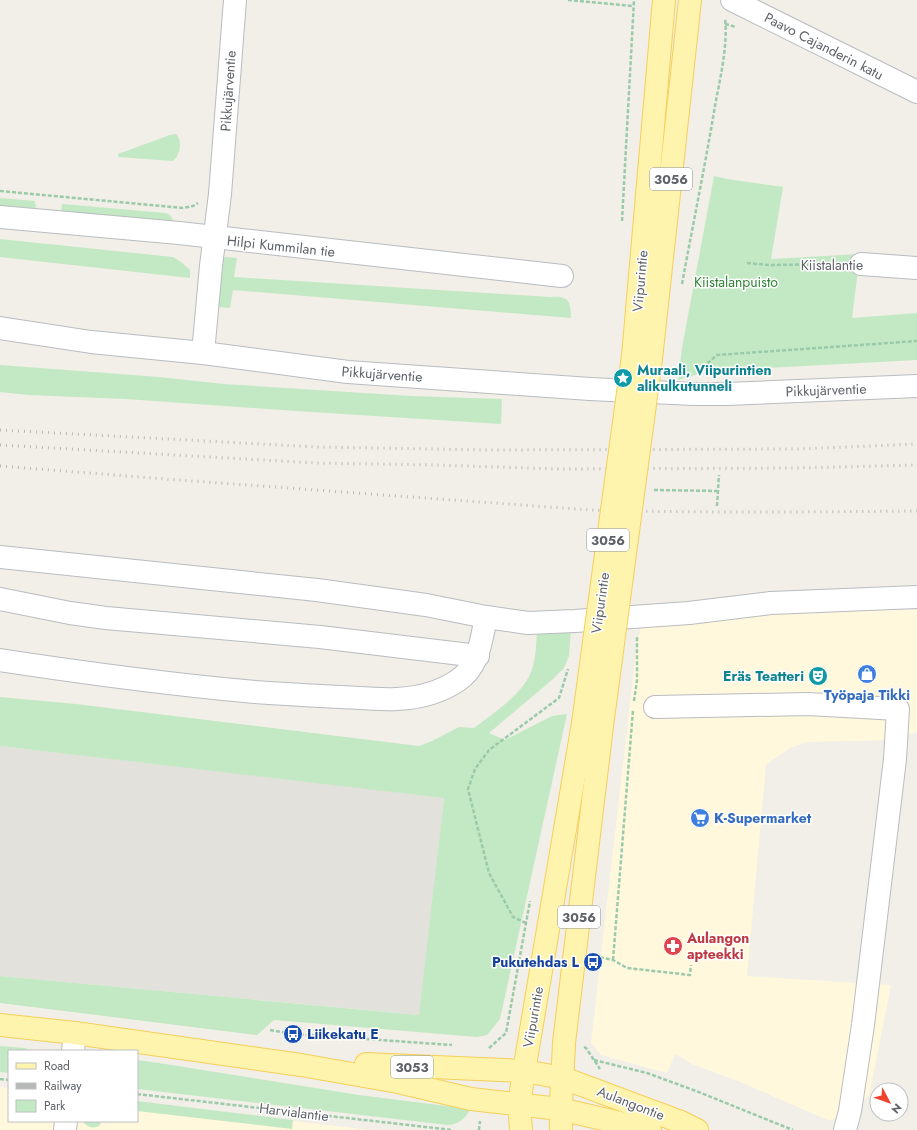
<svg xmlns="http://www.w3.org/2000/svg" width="917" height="1130" font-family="Jost,sans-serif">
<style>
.commercial{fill:#fff8dd}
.industrial{fill:#e2e1db}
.green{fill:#c3e9c4}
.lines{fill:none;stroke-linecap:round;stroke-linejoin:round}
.minor-casing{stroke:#b9bcc0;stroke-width:24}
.major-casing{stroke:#f6cf5a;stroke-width:24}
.path{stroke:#9bcaaa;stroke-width:2.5;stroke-dasharray:4 2;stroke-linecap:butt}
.minor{stroke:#fff;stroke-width:22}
.major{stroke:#fff4ad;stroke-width:22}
.rail{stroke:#b7b8b8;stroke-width:3;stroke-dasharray:1 5;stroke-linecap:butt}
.major-bridge-casing{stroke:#f6cf5a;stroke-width:24;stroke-linecap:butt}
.major-bridge{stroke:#fff4ad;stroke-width:22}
.labels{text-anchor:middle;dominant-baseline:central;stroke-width:3;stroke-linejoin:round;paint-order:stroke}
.shield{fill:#fff;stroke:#8e9195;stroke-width:1}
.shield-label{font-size:13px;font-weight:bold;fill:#5e6267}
.street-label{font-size:14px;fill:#5e6267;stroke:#fff}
.park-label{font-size:14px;fill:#318238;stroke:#fff}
.culture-label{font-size:14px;font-weight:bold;fill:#0d838f;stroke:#fff;text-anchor:start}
.shop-label{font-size:14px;font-weight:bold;fill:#366cbe;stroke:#fff}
.health-label{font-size:14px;font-weight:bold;fill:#be3a42;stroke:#fff;text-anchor:start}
.transit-label{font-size:14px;font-weight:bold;fill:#164399;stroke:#fff;text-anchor:end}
</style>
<rect width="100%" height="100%" fill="#f1efe7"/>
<g class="commercial">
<path d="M772,608L917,610V732L893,740L807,742L790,748L766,765L747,976L891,985L869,1096L830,1121L738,1081L692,1064L675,1054L667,1073L601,1055L591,1043L636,651L642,621Z"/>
<path d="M0,1087L9,1088V1121H137V1103L371,1130H0Z"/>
</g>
<path class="industrial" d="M0,746L444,797L420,1015L0,976Z"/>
<g class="green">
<path d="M176,134C183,141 180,155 173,161L118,157V154L170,135Z"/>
<path d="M714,176L727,179L783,187L771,259L860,254L852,318L917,313V360L708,371L678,380L682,348Z"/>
<path d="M0,198L35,201L36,209L0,206Z"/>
<path d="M62,204L166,213C171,215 172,217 173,222L61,212Z"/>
<path d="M0,239L173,257L181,262L190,270V278L0,257Z"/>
<path d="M225,257L237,258L234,277L550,297C568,295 571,301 571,318L233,290L230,308L217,307L222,260Z"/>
<path d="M0,365L159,377L224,384L411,396L502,399L501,424L296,411L126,399L28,395L0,392Z"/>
<path d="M571,629L569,656L564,668L552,680L489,733L505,740L552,716L567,714L500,1019L487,1035L477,1037L274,1020L257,1035L0,1003V976L419,1015L444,798L0,746V697L76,704L419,746L432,741L459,727L474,728C493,713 525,693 532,669C536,657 536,645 537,632Z"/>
<path d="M0,1046L25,1048L33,1051H9V1073L0,1072Z"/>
<path d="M137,1060L159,1063L359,1095L470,1109C466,1119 457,1125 447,1125L137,1089Z"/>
<path d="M137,1101L293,1120L292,1129L137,1111Z"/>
<path d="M83,1121H102L99,1126C93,1129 86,1127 83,1121Z"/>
</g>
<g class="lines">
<defs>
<g id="minor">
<path d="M732,0L917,92"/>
<path d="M0,217L179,233L562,276"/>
<path d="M861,264L917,268"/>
<path d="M0,328L91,342L203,353L348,372L590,389L694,394H727L917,386"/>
<path d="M203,353L211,266L220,194L235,0"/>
<path d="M0,557L317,590L426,605L486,617"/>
<path d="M0,599L70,613L106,618L320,637L478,656"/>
<path d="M0,660C85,673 169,684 255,692C284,694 313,696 342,697C360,698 379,700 397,699C418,698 439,693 457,681C479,667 481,641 486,617L528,623L575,621L689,613L771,603L917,597"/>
<path d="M655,707L808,704L898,709L895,759L863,1025L850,1111L845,1130"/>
<path d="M73,1051L75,1033"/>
<path d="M65,1130L66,1121"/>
</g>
<g id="major">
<path d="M633,356L664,0"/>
<path d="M651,359L690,0"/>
<path d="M0,1025L75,1033L301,1065L398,1082L471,1099L560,1109L650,1130"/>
<path d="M366,1064L524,1071L563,1078L681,1122L697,1130"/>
<path d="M521,1130L519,1104L524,1071L583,723"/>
<path d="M561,1130C560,1101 563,1072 564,1043L602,726"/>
</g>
</defs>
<use href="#minor" class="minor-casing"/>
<use href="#major" class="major-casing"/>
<g class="path">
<path d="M568,0L633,6"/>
<path d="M725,24L736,27"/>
<path d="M0,191L183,208L193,206L198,203"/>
<path d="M622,221L634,0"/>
<path d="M747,263L769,265L842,264"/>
<path d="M682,284C693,224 705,166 715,106C720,78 728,47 725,18"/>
<path d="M701,373L703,367L717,355L917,341"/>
<path d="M654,490L718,491"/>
<path d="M717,506L719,475"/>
<path d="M634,701L637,680V636"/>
<path d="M526,923L513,917L489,873L468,789L475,769L489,750L559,698L568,669"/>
<path d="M594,956L613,960L627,968L690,975L691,965"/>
<path d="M613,960L633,710"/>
<path d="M270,1030L293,1034L452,1045"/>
<path d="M584,1047L586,1048L600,1069"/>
<path d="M489,1048L506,1033L530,901"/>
<path d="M594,1060L647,1073L696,1091L793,1130"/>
<path d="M0,1079L9,1080"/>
<path d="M137,1094L452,1130"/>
<path d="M479,1130L480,1121"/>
</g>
<use href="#minor" class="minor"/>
<use href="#major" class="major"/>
<g class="rail">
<path d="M0,430L317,447L487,450L800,449L917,444"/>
<path d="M0,445L315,463L436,465L558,469L798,468L917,465"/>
<path d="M0,466L165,479L590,510C699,513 808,512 917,511"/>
</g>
<defs>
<g id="major-bridge">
<path d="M583,723L633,356"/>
<path d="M602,726L651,359"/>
</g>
</defs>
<use href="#major-bridge" class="major-bridge-casing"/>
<use href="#major-bridge" class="major-bridge"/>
</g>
<defs>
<symbol id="sight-disc" viewBox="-11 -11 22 22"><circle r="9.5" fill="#0f9aa8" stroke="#fff"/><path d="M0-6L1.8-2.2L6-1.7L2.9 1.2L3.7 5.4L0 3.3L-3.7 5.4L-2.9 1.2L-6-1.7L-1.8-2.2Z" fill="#fff"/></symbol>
<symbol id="shop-disc" viewBox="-11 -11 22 22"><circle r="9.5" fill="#3f7fe0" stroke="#fff"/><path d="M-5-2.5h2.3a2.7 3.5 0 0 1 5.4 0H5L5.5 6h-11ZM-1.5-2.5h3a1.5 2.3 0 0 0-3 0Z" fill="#fff"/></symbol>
<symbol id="theatre-disc" viewBox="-11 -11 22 22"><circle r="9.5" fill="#0f9aa8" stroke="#fff"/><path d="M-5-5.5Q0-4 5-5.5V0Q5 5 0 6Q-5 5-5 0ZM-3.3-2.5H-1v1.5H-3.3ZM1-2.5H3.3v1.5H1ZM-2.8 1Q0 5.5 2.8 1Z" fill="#fff"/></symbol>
<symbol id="supermarket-disc" viewBox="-11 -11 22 22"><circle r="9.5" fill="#3f7fe0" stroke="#fff"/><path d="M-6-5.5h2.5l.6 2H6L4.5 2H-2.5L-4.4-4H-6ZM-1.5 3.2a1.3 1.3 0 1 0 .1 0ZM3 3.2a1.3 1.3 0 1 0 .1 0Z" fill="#fff"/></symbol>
<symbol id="pharmacy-disc" viewBox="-11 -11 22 22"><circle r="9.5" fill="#e0444e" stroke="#fff"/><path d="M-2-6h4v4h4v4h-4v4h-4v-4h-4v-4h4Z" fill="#fff"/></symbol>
<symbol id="bus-disc" viewBox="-11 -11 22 22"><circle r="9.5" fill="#1a4fb4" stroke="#fff"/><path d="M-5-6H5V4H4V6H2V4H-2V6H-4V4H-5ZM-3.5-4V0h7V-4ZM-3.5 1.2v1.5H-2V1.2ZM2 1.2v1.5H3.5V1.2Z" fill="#fff"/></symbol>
</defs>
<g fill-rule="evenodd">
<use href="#sight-disc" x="612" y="367" width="22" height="22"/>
<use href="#shop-disc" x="856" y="663" width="22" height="22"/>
<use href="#theatre-disc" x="807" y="665" width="22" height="22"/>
<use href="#supermarket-disc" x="689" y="807" width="22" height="22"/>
<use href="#pharmacy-disc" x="662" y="935" width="22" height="22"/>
<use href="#bus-disc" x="582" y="951" width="22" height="22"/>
<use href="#bus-disc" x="282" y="1023" width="22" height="22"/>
</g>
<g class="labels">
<g class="shield">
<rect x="650" y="168" width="42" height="22" rx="3"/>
<rect x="587" y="529" width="42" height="22" rx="3"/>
<rect x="558" y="906" width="42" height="22" rx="3"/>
<rect x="391" y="1056" width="42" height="22" rx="3"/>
</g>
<g class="shield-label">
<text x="671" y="179">3056</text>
<text x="608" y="540">3056</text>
<text x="579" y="917">3056</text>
<text x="412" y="1067">3053</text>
</g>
<g class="street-label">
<text transform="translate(824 46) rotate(27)">Paavo Cajanderin katu</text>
<text transform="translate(228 91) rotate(-86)">Pikkujärventie</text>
<text transform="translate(281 246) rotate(6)">Hilpi Kummilan tie</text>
<text x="832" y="265">Kiistalantie</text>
<text transform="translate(640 281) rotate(-85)">Viipurintie</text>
<text transform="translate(382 374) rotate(4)">Pikkujärventie</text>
<text transform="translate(826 390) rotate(-2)">Pikkujärventie</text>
<text transform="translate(600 603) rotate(-82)">Viipurintie</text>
<text transform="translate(533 1017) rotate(-80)">Viipurintie</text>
<text transform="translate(631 1103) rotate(21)">Aulangontie</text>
<text transform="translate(294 1112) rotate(7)">Harvialantie</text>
</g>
<g class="park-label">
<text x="736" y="282">Kiistalanpuisto</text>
</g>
<g class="culture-label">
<text x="637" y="370">Muraali, Viipurintien<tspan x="637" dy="16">alikulkutunneli</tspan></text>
<text x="804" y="676" text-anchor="end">Eräs Teatteri</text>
</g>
<g class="shop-label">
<text x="867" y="695">Työpaja Tikki</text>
<text x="714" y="818" text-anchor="start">K-Supermarket</text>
</g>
<g class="health-label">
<text x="687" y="938">Aulangon<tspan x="687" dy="16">apteekki</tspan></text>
</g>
<g class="transit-label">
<text x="579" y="962">Pukutehdas L</text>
<text x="307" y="1034" text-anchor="start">Liikekatu E</text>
</g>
</g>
<rect x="8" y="1050" width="130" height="72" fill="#ffffff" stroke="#bfc0c2"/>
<rect x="16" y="1063" width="20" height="6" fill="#fff4ad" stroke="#bfc0c2"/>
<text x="44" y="1070" font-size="12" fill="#5e6267">Road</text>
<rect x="16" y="1083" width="20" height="6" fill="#b7b8b8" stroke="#bfc0c2"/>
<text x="44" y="1090" font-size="12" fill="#5e6267">Railway</text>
<rect x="16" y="1100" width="20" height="12" fill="#c3e9c4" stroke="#bfc0c2"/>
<text x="44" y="1110" font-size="12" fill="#5e6267">Park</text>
<g transform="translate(889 1102) rotate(131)"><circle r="19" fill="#ffffff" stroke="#bfc0c2"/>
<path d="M0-3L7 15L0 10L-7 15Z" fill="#ef432e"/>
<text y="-6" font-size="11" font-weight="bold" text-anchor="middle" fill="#5e6267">N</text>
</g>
</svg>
